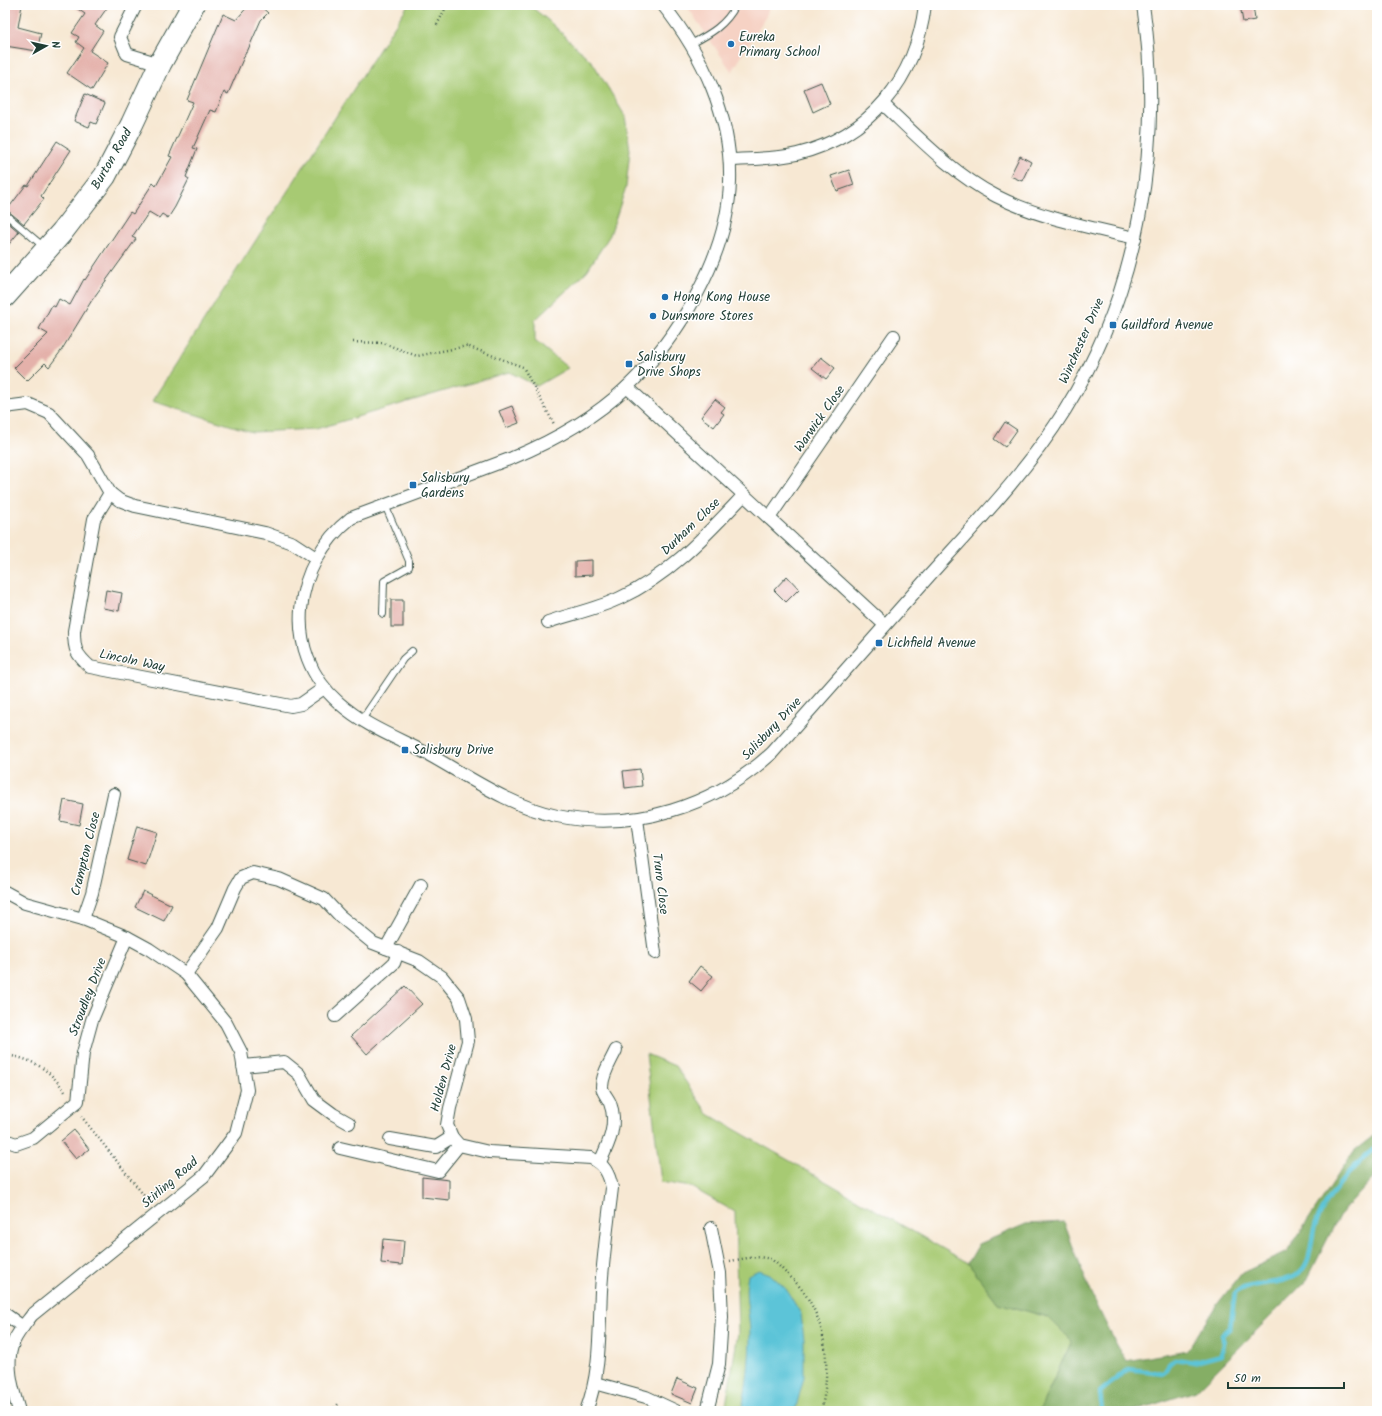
<svg xmlns="http://www.w3.org/2000/svg" width="1382" height="1416" font-family="Kalam,sans-serif">
<style>
.built{fill:#f6d2c4}
.green{fill:#a7ca73;stroke:#638454}
.forest{fill:#85ae65;stroke:#52764c}
.water{fill:#5bc4d8;stroke:#3d8086}
.lines{fill:none;stroke-linecap:round;stroke-linejoin:round}
.stream{stroke:#5bc4d8;stroke-width:4.5}
.building{fill:#e4b1aa}
.lane-casing{stroke:#3f574c;stroke-width:8}
.street-casing{stroke:#3f574c;stroke-width:14}
.highway-casing{stroke:#3f574c;stroke-width:24}
.path{stroke:#3f574c;stroke-width:2.5;stroke-dasharray:1 3;stroke-linecap:butt}
.lane{stroke:#fff;stroke-width:6}
.street{stroke:#fff;stroke-width:12}
.highway{stroke:#fff;stroke-width:22}
.poi-dot{fill:#1f6fb2;stroke:#fff;stroke-width:1.5}
.labels{text-anchor:middle;dominant-baseline:central;stroke-width:3;stroke-linejoin:round;paint-order:stroke}
.poi-label{font-size:13px;fill:#1f3d34;stroke:#fff;text-anchor:start}
.street-label{font-size:13px;fill:#1f3d34;stroke:#fff}
</style>
<rect width="100%" height="100%" fill="#fff"/>
<filter id="ink" filterUnits="userSpaceOnUse"><feTurbulence type="fractalNoise" baseFrequency=".025" numOctaves="2"/><feDisplacementMap in="SourceGraphic" scale="8" xChannelSelector="R" yChannelSelector="G"/><feConvolveMatrix kernelMatrix="1 2 1 2 8 2 1 2 1" color-interpolation-filters="sRGB"/></filter>
<filter id="wash" filterUnits="userSpaceOnUse"><feTurbulence type="fractalNoise" baseFrequency=".012" numOctaves="4" result="noise"/><feDisplacementMap in="SourceGraphic" scale="16" xChannelSelector="R" yChannelSelector="G"/><feGaussianBlur stdDeviation="0.9" result="paint"/><feColorMatrix in="noise" values="0 0 0 0 0 0 0 0 0 0 0 0 0 0 0 0 0 1.4 0 .05"/><feComposite in="paint" operator="in"/></filter>
<g filter="url(#wash)">
<rect width="100%" height="100%" fill="#f7e8d3"/>
<path class="built" d="M686,5H770L766,16L732,72Z"/>
<g class="green">
<path d="M408,5H529L549,21L593,63L625,116L630,150L626,187L610,235L587,271L535,320V341L568,368L537,386L509,372L316,429L252,432L152,401Z"/>
<path d="M646,1054L675,1066L708,1114L968,1263L998,1303L1048,1317L1072,1341L1039,1411H725L738,1333L735,1212L691,1187L661,1182Z"/>
</g>
<path class="forest" d="M1377,1133V1174L1339,1216L1307,1280L1196,1391L1133,1411H1039L1072,1341L1048,1317L998,1303L968,1263L979,1244L1026,1224L1064,1222C1081,1271 1100,1317 1126,1361L1188,1350L1215,1307L1242,1273L1287,1252L1354,1151Z"/>
<path class="water" d="M759,1270L770,1274L786,1289L801,1314L804,1340V1377L795,1411H741C747,1390 750,1355 750,1334C750,1314 743,1295 748,1275Z"/>
<g class="lines">
<path class="stream" d="M1102,1411L1100,1392L1128,1369L1164,1373L1169,1364L1175,1359L1195,1362L1221,1355L1224,1344L1222,1335L1230,1328L1235,1293C1253,1279 1282,1288 1300,1272C1314,1259 1309,1238 1317,1221C1330,1191 1352,1167 1377,1146"/>
</g>
<g id="blocks">
<g class="building">
<path d="M5,5H22L18,27L41,33L37,51L5,46Z"/>
<path d="M72,5H109L95,25L103,31L90,51L108,63L92,90L67,73L84,48L76,42L79,37L72,33L85,14Z"/>
<path d="M249,5H259L268,13L261,20L247,52H246L228,94L224,92L216,112L210,110L193,148L197,149L186,177L189,179L175,207L168,218L162,214L159,218L149,212L132,237L136,239L92,300L61,351L49,367L45,363L27,381L14,368L48,334L39,329L52,305L55,307L59,299L70,305L84,279L85,280L130,212L133,214L153,183L156,186L172,157L169,156L193,102L187,100L223,14L236,20Z"/>
<path d="M1240,5H1253L1255,20L1243,22Z"/>
<path d="M821,82L830,104L813,112L804,89Z"/>
<path d="M85,94L105,103L96,124L91,122L89,127L74,121Z"/>
<path d="M57,141L71,150L41,196L44,199L24,224L7,210L26,185L28,186Z"/>
<path d="M1020,156L1031,162L1022,181L1010,176Z"/>
<path d="M849,170L854,185L837,191L831,176Z"/>
<path d="M5,220L19,232L5,249Z"/>
<path d="M821,357L835,368L826,379L812,368Z"/>
<path d="M715,399L725,407L721,412L724,414L714,427L701,417Z"/>
<path d="M512,406L519,423L506,428L499,411Z"/>
<path d="M1005,422L1017,430L1005,447L994,439Z"/>
<path d="M592,560V575L575,576V561Z"/>
<path d="M787,576L799,589L786,602L774,590Z"/>
<path d="M106,590L122,593L119,611L103,608Z"/>
<rect x="391" y="600" width="12" height="27"/>
<path d="M640,769L642,786L625,788L623,771Z"/>
<path d="M64,800L83,804L79,825L60,821Z"/>
<path d="M137,826L157,832L146,866L127,860Z"/>
<path d="M143,891L172,905L164,921L135,907Z"/>
<path d="M700,966L713,976L701,991L689,981Z"/>
<path d="M405,986L422,1004L367,1054L351,1036Z"/>
<path d="M74,1130L89,1149L76,1159L61,1141Z"/>
<path d="M422,1177L449,1180V1200L422,1197Z"/>
<path d="M383,1239L404,1241L402,1265L381,1263Z"/>
<path d="M677,1379L698,1388L692,1403L671,1394Z"/>
</g>
</g>
</g>
<g filter="url(#ink)">
<use href="#blocks" fill-opacity="0" stroke="#3f574c" stroke-width="1"/>
<g class="lines">
<defs>
<g id="lane">
<path d="M691,44C710,34 726,25 736,5"/>
<path d="M5,214L44,247"/>
<path d="M383,614L384,581L409,567V561L385,505"/>
<path d="M361,721L403,659L412,651"/>
</g>
<g id="street">
<path d="M136,5L120,37L127,54L160,64"/>
<path d="M663,5C703,55 732,117 730,182C728,256 679,337 627,387C594,418 553,441 512,458L351,518C293,564 280,651 339,703C365,726 395,737 426,753C466,775 511,807 557,816C635,832 714,806 772,753C824,694 876,635 929,576C977,523 1027,471 1065,410C1139,291 1164,143 1143,5"/>
<path d="M883,104C918,137 953,174 996,196C1039,218 1089,227 1135,238"/>
<path d="M730,160C752,159 775,159 797,154C870,136 916,79 925,5"/>
<path d="M627,387L885,625"/>
<path d="M5,407L28,404L49,413L88,455L110,493L94,519L74,631C74,650 76,654 90,667L291,706L301,704L324,688"/>
<path d="M110,493L119,500L135,506L265,533L293,543L316,558"/>
<path d="M769,518L894,336"/>
<path d="M548,622C571,614 597,609 620,598C670,575 706,535 743,496"/>
<path d="M637,819L655,953"/>
<path d="M5,892L25,903L83,919L127,937L149,949L186,974L226,1023L241,1052L247,1090L236,1133L204,1176L32,1315C26,1323 18,1332 14,1341C4,1362 13,1391 19,1411"/>
<path d="M83,919L92,893L114,794"/>
<path d="M386,948L421,885"/>
<path d="M186,974L218,928L235,888L241,878L253,873L279,879L324,899L340,916L373,943L419,961L442,977L459,998L466,1019L468,1041L450,1108L447,1125L452,1137L459,1145L489,1152L591,1158C604,1164 609,1173 612,1188C608,1222 603,1256 601,1291C599,1331 601,1373 586,1411"/>
<path d="M335,1016L394,963L398,952"/>
<path d="M243,1066L284,1062L299,1074L314,1100L333,1114L349,1123"/>
<path d="M390,1139L436,1147L452,1137"/>
<path d="M5,1140L16,1144L33,1138L78,1101L83,1053L92,1020L127,937"/>
<path d="M340,1148L438,1171L459,1145"/>
<path d="M600,1162C609,1143 618,1124 610,1103C608,1098 602,1092 602,1087C602,1074 611,1061 616,1050"/>
<path d="M5,1314L23,1327"/>
<path d="M595,1383L646,1397L676,1411"/>
<path d="M707,1411L719,1364L722,1317L720,1273L711,1228"/>
</g>
<path id="highway" d="M5,296L62,232L105,176L132,124L160,64L193,5"/>
</defs>
<use href="#lane" class="lane-casing"/>
<use href="#street" class="street-casing"/>
<use href="#highway" class="highway-casing"/>
<g class="path">
<path d="M437,25L447,5"/>
<path d="M353,342L383,343L417,356L467,346L523,367L554,424"/>
<path d="M5,1055C31,1058 50,1069 65,1092"/>
<path d="M81,1116L150,1203"/>
<path d="M730,1261C742,1259 758,1255 770,1259C775,1261 782,1269 786,1273C826,1307 833,1362 821,1411"/>
<path d="M332,1411L340,1402"/>
</g>
<use href="#lane" class="lane"/>
<use href="#street" class="street"/>
<use href="#highway" class="highway"/>
</g>
</g>
<g class="poi-dot">
<circle cx="731" cy="44" r="4"/>
<circle cx="665" cy="297" r="4"/>
<circle cx="653" cy="316" r="4"/>
<rect x="1109" y="321" width="8" height="8" rx="2"/>
<rect x="625" y="360" width="8" height="8" rx="2"/>
<rect x="409" y="481" width="8" height="8" rx="2"/>
<rect x="875" y="639" width="8" height="8" rx="2"/>
<rect x="401" y="746" width="8" height="8" rx="2"/>
</g>
<g class="labels">
<g class="poi-label">
<text x="739" y="37">Eureka<tspan x="739" dy="15">Primary School</tspan></text>
<text x="673" y="297">Hong Kong House</text>
<text x="661" y="316">Dunsmore Stores</text>
<text x="1121" y="325">Guildford Avenue</text>
<text x="637" y="357">Salisbury<tspan x="637" dy="15">Drive Shops</tspan></text>
<text x="421" y="478">Salisbury<tspan x="421" dy="15">Gardens</tspan></text>
<text x="887" y="643">Lichfield Avenue</text>
<text x="413" y="750">Salisbury Drive</text>
</g>
<g class="street-label">
<text transform="translate(112 159) rotate(-60)">Burton Road</text>
<text transform="translate(1082 341) rotate(-66)">Winchester Drive</text>
<text transform="translate(820 419) rotate(-55)">Warwick Close</text>
<text transform="translate(691 527) rotate(-44)">Durham Close</text>
<text transform="translate(132 661) rotate(12)">Lincoln Way</text>
<text transform="translate(772 729) rotate(-47)">Salisbury Drive</text>
<text transform="translate(86 854) rotate(-76)">Crampton Close</text>
<text transform="translate(660 884) rotate(83)">Truro Close</text>
<text transform="translate(88 997) rotate(-69)">Stroudley Drive</text>
<text transform="translate(444 1078) rotate(-75)">Holden Drive</text>
<text transform="translate(170 1183) rotate(-41)">Stirling Road</text>
</g>
</g>
<rect width="1382" height="1416" fill="none" stroke="#fff" stroke-width="20"/>
<g transform="translate(46 46) rotate(82)" stroke="#ffffff" stroke-width="3" paint-order="stroke">
<path d="M0-3L7 15L0 10L-7 15Z" fill="#1f3d34"/>
<text y="-6" font-size="11" font-weight="bold" text-anchor="middle" fill="#1f3d34">N</text>
</g>
<path d="M1228 1382v6h116v-6" fill="none" stroke="#1f3d34" stroke-width="2"/>
<text x="1234" y="1382" font-size="12" fill="#1f3d34" stroke="#ffffff" stroke-width="3" paint-order="stroke">50 m</text>
</svg>
